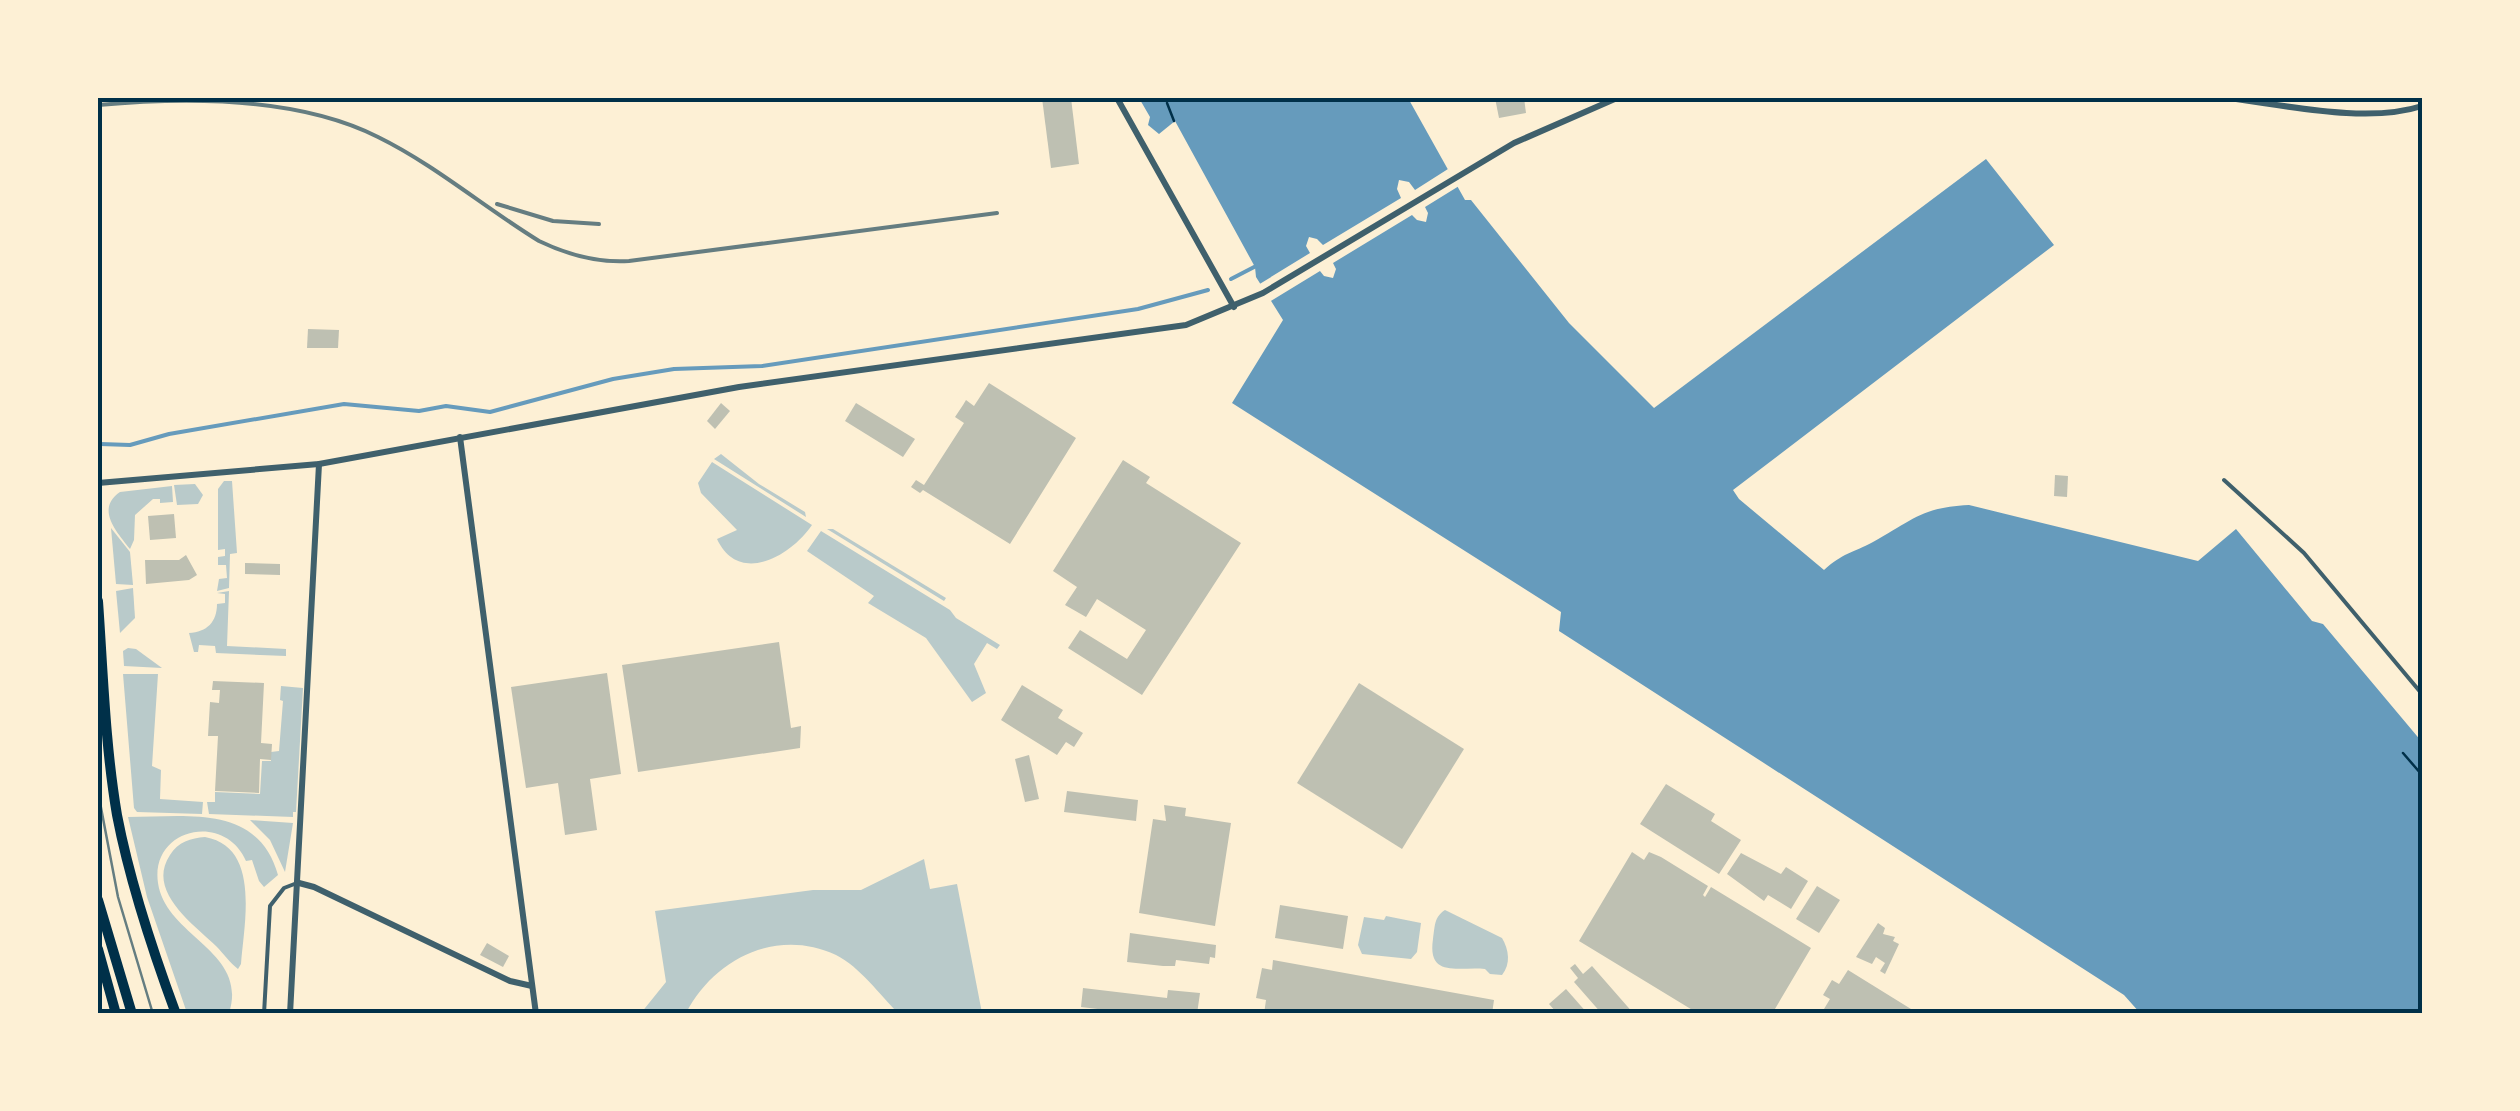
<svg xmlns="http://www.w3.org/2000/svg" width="2520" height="1111" font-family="Barlow,sans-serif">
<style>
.green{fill:#b9caca}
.water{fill:#669bbc}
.pier{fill:#fdf0d5}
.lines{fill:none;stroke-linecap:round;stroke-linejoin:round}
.stream{stroke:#669bbc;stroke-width:4}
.building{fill:#bec0b2}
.path{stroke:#003049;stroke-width:2.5}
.service{stroke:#3f606c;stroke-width:4}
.minor{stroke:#3f606c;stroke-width:6}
.secondary{stroke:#003049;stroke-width:10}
.tram{stroke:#657d81;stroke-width:2.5}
.rail{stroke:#657d81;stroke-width:4}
.neatline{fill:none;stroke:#003049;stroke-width:4}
</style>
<rect width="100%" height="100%" fill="#fdf0d5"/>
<g class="green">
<path d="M721,454L759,484L805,512L806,517L714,459Z"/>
<path d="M712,462L812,525C791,556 739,586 717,539L737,530L701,493L698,483Z"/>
<path d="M224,481H232L237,553L230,554L229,588L217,591L219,579L227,578L226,565H218V557L225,556V549L218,550V489Z"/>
<path d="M195,484L203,495L198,504L177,505L174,485Z"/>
<path d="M172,486L173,502L160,503V499H153L135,515L134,540L130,549C117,532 95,509 120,492Z"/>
<path d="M111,528L130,552L133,585L116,584Z"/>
<path d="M827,529H833L946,598L944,601Z"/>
<path d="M821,531L950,610L956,618L1000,645L997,649L987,643L974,664L986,693L972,702L926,638L868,603L874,596L807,551Z"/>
<path d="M133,588L135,618L120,633L116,591Z"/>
<path d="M229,591L227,646L286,649V656L216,653L215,646L199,645L198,652H194L189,633C207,632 217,622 217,604L225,603V594L217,593Z"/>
<path d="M128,648L136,649L162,668L124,666L123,651Z"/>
<path d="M123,674H158L152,766L161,770L160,799L203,802L202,814L137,812L134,808Z"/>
<path d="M281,686L303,688L296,812H293V817L209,814L207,802H215V792L260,794L262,761H271V752L279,751L283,701L280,700Z"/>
<path d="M128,817C188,817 258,804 278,875L264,887L259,881L252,860L246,861C224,811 150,829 158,883C166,937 249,951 229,1013H187L147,897Z"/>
<path d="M250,820L293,823L285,872L270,840Z"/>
<path d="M205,837C261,847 244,923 241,964L238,969C230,963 224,954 216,946C193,924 146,891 170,855C178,842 191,838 205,837Z"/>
<path d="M924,859L930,889L957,884L982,1013H898C880,995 860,967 836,955C777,927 714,959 686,1013H641L666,982L655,911L813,890H861Z"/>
<path d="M1445,910L1502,938C1509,950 1511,964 1502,975L1490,974L1485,969C1460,966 1427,979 1433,939C1435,926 1434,917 1445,910Z"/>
<path d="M1386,916L1421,923L1417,952L1411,959L1362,954L1358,945L1364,917L1384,920Z"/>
</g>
<path class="water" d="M1139,98H1408L1465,200H1471L1569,323L1654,408L1986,159L2054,245L1733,490L1739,499L1824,570C1843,553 1852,553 1873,542C1911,521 1922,507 1969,505L2198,561L2236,529L2312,621L2323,624L2422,742V1013H2140L2124,995L1559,631L1561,612L1232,403L1283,320L1256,277L1255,267L1175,121L1159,134L1148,125L1150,117Z"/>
<path class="pier" d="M1448,169L1459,186L1425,207L1428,213L1426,222L1417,220L1412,215L1333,263L1336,269L1333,278L1324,276L1320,271L1269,302L1258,285L1310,253L1306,246L1309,237L1317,239L1323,245L1401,198L1397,189L1399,180L1409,182L1415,190Z"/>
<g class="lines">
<g class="stream">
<path d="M1231,279L1258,265"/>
<path d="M100,444L130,445L169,434L344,404L419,411L446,406L490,412L613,379L674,369L762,366L1138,309L1208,290"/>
</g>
</g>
<g class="building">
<path d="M1042,98H1071L1079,164L1051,168Z"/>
<path d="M1495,98H1524L1526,113L1499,118Z"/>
<path d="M308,329L339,330L338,348H307Z"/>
<path d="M989,383L1076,438L1010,544L923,490L920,493L911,487L916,480L924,485L964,423L955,417L963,405L966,400L974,406Z"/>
<path d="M721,403L730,411L715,429L707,421Z"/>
<path d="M856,403L915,439L903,457L845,421Z"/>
<path d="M1123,460L1150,477L1146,483L1241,543L1142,695L1068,648L1080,630L1127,659L1146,630L1097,599L1086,617L1065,605L1077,587L1053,571Z"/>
<path d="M2055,475L2068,476L2067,497L2054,496Z"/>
<path d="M174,514L176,538L150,540L148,516Z"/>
<path d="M186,555L197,575L189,580L146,584L145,560H179Z"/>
<path d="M245,563L280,564V575L245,574Z"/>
<path d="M779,642L791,728L801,726L800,748L638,772L622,665Z"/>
<path d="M607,673L621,774L590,779L597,830L565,835L558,783L526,788L511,687Z"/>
<path d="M213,681L264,683L261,743L272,744L271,760L260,759L259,793L215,791L218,736H208L210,702L219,703L220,690H212Z"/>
<path d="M1359,683L1464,749L1402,849L1297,783Z"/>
<path d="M1022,685L1063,710L1058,718L1083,733L1074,747L1066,742L1057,755L1001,720Z"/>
<path d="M1029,755L1039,799L1025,802L1015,759Z"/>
<path d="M1666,784L1715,814L1711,821L1741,840L1719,874L1640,824Z"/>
<path d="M1067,791L1138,800L1136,821L1064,812Z"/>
<path d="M1164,805L1186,808L1185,816L1231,823L1215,926L1139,913L1153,819L1166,821Z"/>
<path d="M1632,852L1644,860L1649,852L1661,857L1708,886L1703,895L1705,897L1711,887L1811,948L1772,1014H1699L1579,941Z"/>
<path d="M1741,853L1781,874L1786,867L1808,881L1791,909L1768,895L1764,901L1727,874Z"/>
<path d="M1817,886L1840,900L1819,933L1796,919Z"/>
<path d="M1280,905L1348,916L1343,949L1275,938Z"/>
<path d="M1878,923L1885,928L1883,934L1895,937L1893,941L1899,944L1885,974L1880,971L1885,963L1876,957L1872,964L1856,957Z"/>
<path d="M1130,933L1216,945L1215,958L1210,957L1209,964L1176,960L1175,966H1163L1127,962Z"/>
<path d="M487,943L509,956L503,967L480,955Z"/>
<path d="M1273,960L1494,1000L1492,1014H1264L1266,1000L1256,998L1262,968L1272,970Z"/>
<path d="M1575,964L1583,974L1592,966L1634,1014H1602L1574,982L1578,978L1570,968Z"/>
<path d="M1848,970L1911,1009L1919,1014H1821L1830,999L1823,995L1832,980L1839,984Z"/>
<path d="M1083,988L1167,998L1168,990L1200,993L1197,1014H1139L1081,1007Z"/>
<path d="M1566,989L1588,1014L1556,1012L1549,1004Z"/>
</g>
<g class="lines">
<g class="path">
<path d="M1167,103L1174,121"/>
<path d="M2403,753L2422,775"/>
</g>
<g class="service">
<path d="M2224,480L2304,553L2422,694"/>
<path d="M264,1014L270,906L284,888L297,883"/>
</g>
<g class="minor">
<path d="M1117,98L1234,307"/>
<path d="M2228,98C2285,105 2367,124 2422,106"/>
<path d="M460,437L536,1014"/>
<path d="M98,483L319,464L739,387L1186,325L1263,293L1514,143L1617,98"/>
<path d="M299,883L314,887L510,981L532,986"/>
<path d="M290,1014L319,464"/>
</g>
<g class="secondary">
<path d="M98,601C103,672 105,744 117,815C130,883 152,949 176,1014"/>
<path d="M98,900L132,1014"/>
<path d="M98,949L116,1014"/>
</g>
<path class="tram" d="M98,792L118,897L153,1014"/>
<g class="rail">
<path d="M98,105C186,97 297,96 378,137C435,165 485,208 539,241C568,255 597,263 629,261L997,213"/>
<path d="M497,204L553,221L599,224"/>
</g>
</g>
<rect width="2520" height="1111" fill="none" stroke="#fdf0d5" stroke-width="200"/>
<rect x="100" y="100" width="2320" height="911" class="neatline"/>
</svg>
